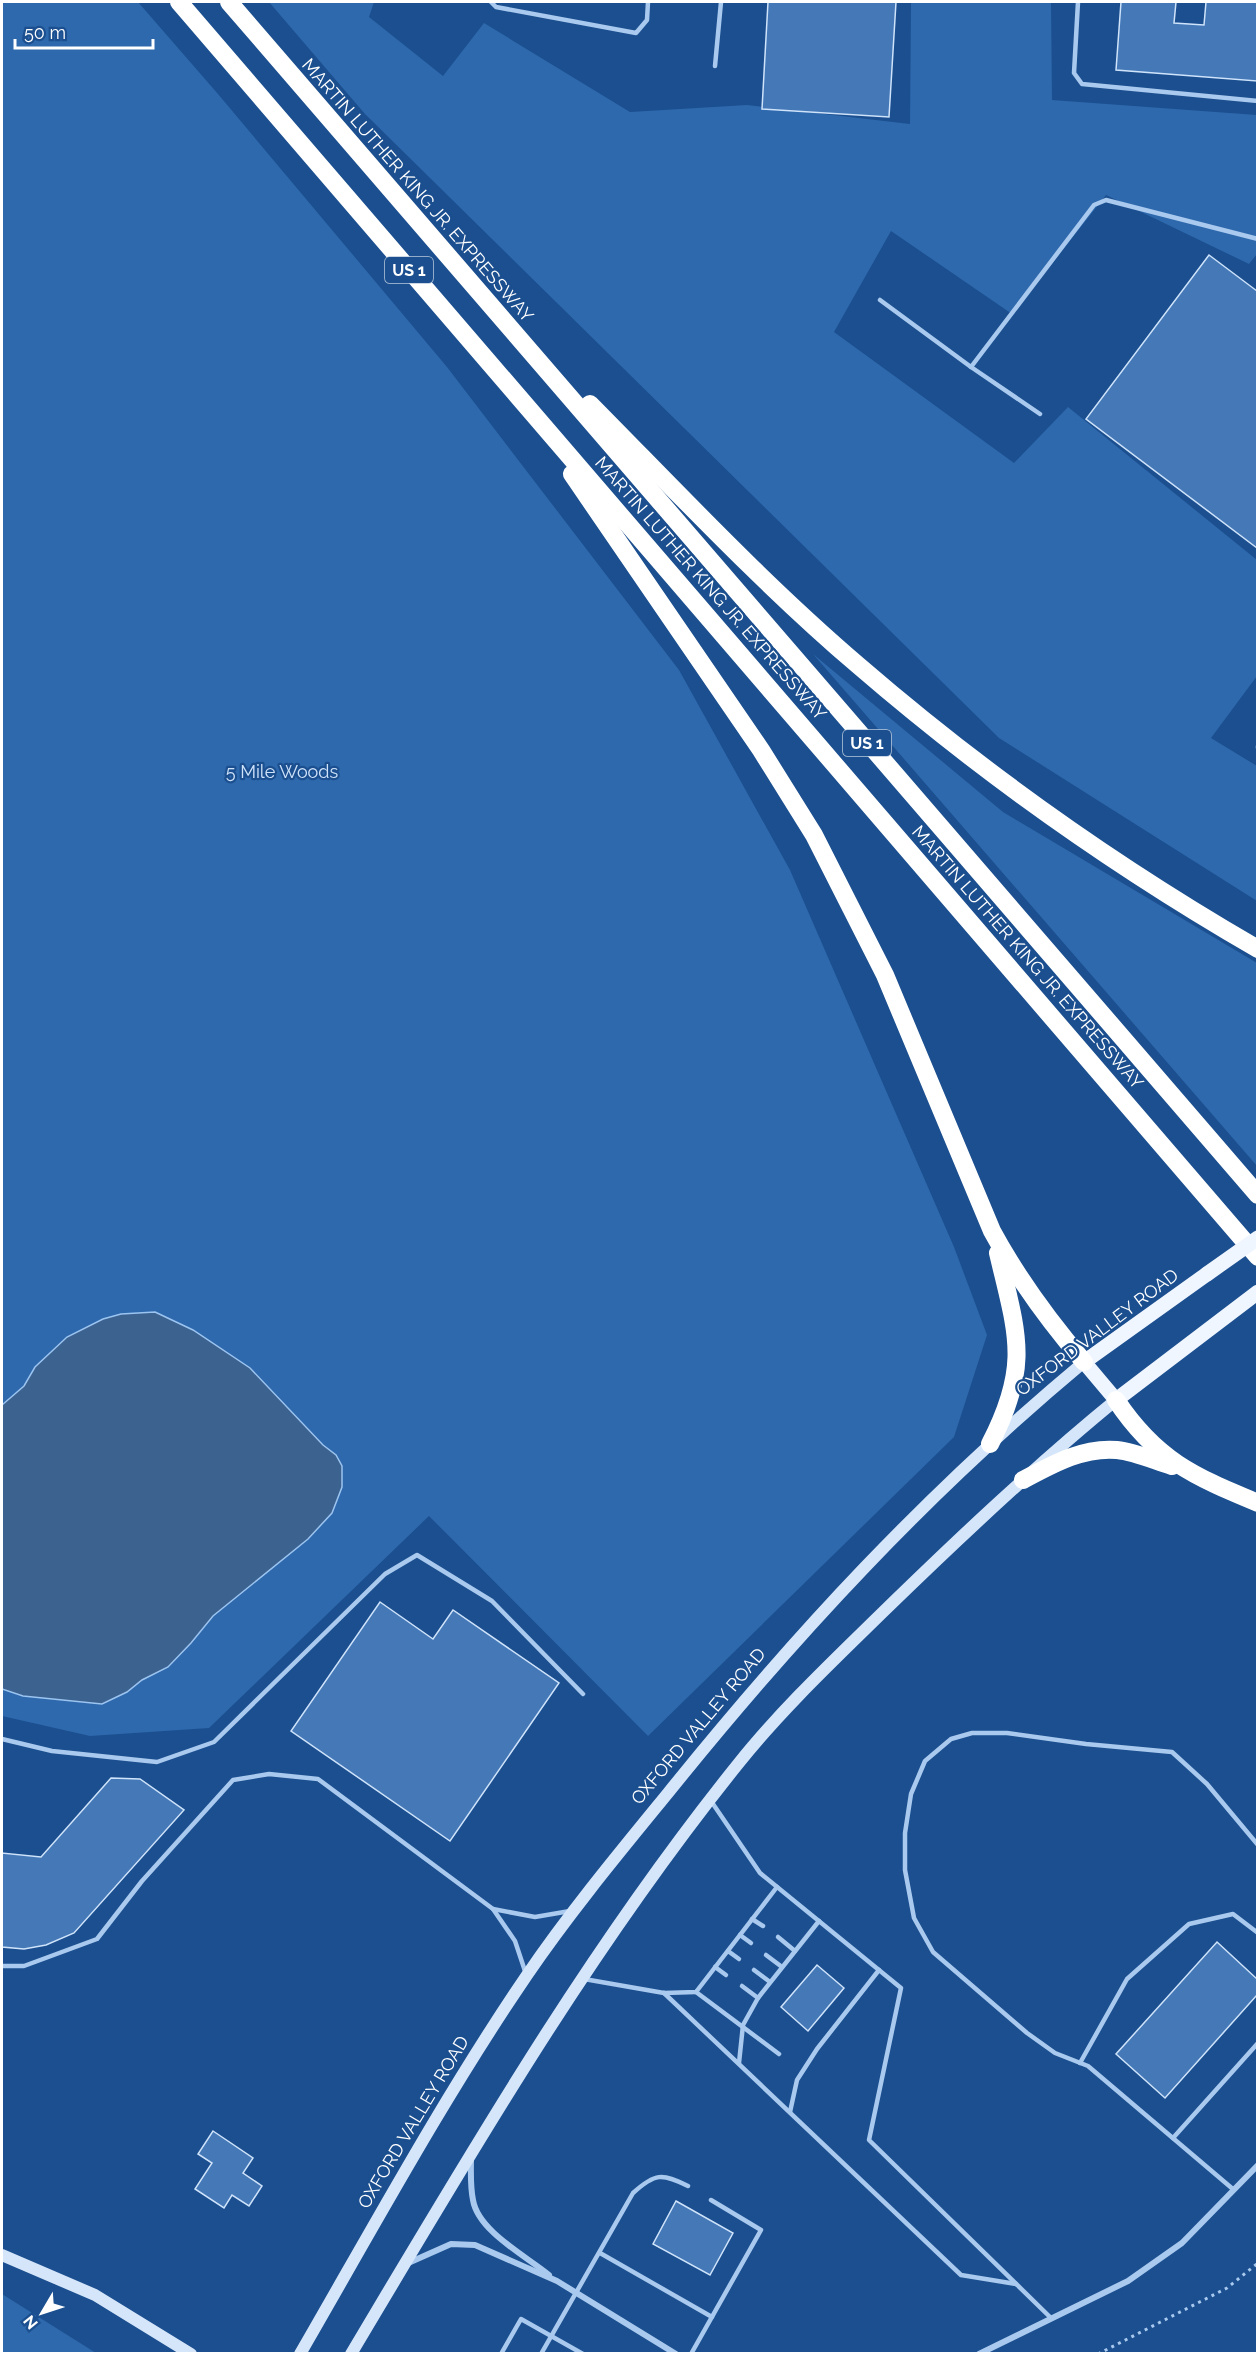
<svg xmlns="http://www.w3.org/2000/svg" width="1259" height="2355" font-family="Raleway,sans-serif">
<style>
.green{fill:#2e69ad}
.water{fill:#3c6290;stroke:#9cc4f0;stroke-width:1.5}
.building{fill:#4478b7;stroke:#cfe3fa;stroke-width:1.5}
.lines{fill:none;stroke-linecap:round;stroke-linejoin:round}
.path{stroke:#a9c9ee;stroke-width:3;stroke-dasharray:3 4.5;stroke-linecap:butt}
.lane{stroke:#a9c9ee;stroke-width:4.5}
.street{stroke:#a9c9ee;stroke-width:6}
.secondary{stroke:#d6e6fa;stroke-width:12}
.primary{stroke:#f0f6ff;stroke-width:15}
.highway{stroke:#fff;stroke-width:18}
.primary-bridge{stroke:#f0f6ff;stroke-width:15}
.labels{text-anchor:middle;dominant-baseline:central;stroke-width:4.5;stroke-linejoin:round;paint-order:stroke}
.shield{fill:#1b4f8f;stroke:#bbcadd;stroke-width:1.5}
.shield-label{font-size:16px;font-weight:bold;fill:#fff}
.street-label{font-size:18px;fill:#fff;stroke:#1b4f8f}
.park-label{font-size:18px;fill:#cfe3fa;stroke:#1b4f8f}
</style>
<rect width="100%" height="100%" fill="#1b4f8f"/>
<g class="green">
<path d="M2,2H138L218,94L447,367L679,670L790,870L954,1247L987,1335L954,1437L648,1736L429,1516L209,1728L90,1736L2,1716Z"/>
<path d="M269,2H374L369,17L443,76L484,23L630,112L747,105L910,124L911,2H1051L1052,100L1257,115V254L1249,264L1106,195L1012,314L891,231L834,332L1014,463L1068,407L1257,560V676L1211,738L1257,766V901L999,738L365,114Z"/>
<path d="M813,654L1003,812L1257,963V1166Z"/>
<path d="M2,2294L96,2353H2Z"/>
</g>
<path class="water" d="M155,1312L193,1330L250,1368L323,1445L336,1455L342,1466V1487L332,1513L308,1539L213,1616L191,1643L168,1667L142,1680L127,1692L102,1704L23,1696L2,1689V1405L24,1386L35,1367L67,1337L103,1319L121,1314Z"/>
<g class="building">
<path d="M768,2H896L889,117L762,109Z"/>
<path d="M1121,2H1176L1174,23L1204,25L1206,2H1257V81L1116,70Z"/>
<path d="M1209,255L1257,291V548L1086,419Z"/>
<path d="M380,1602L433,1639L453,1610L559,1683L450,1841L291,1731Z"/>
<path d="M111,1778L140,1779L184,1810L74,1933L46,1945L24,1949L2,1947V1853L41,1857Z"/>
<path d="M1217,1942L1257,1979V1995L1165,2098L1116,2054Z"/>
<path d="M817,1965L844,1988L808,2031L781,2007Z"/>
<path d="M213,2131L253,2158L243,2173L262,2186L249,2206L232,2195L224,2208L195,2189L212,2163L198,2154Z"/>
<path d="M676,2201L733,2233L710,2275L653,2244Z"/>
</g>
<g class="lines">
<path class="path" d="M1098,2354L1227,2288L1258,2263"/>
<g class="lane">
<path d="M491,2L496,7L636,33L647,20L648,2"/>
<path d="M1078,2L1074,73L1082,84L1258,101"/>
<path d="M715,66L721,2"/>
<path d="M880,300L971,367L1094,205L1106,200L1258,239"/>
<path d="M971,367L1040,414"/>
<path d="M1258,746V748"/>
<path d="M2,1739L52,1751L157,1762L214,1742L385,1574L417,1555L492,1601L583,1694"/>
<path d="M711,1801L760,1873L901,1988L869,2140L1051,2318"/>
<path d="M493,1909L535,1917L570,1911"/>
<path d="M752,1919L763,1926"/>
<path d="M740,1935L751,1943"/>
<path d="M778,1937L795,1951"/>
<path d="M728,1951L739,1959"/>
<path d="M766,1955L782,1967"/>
<path d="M2,1966H24L97,1939L142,1881L233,1780L269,1774L318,1779L493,1909L515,1941L526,1974"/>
<path d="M715,1967L726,1975"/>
<path d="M754,1970L770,1982"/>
<path d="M584,1979L664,1993L696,1992L777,1887"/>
<path d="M742,1986L758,1998"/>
<path d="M696,1992L779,2054"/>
<path d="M664,1993L961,2275L1016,2284"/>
<path d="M739,2063L743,2025L758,1998L819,1921"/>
<path d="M1080,2063L1127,1979L1189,1924L1233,1914L1258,1933"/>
<path d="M790,2112L797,2080L817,2049L879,1970"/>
<path d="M1173,2138L1258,2043"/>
<path d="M1234,2190L1088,2066L1055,2053L1027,2033L933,1952L914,1918L905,1870V1833L911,1794L925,1761L951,1739L972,1733H1007L1086,1744L1172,1752L1207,1784L1258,1845"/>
<path d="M600,2253L712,2317"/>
<path d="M501,2354L521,2319L583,2354"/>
<path d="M541,2354L633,2193C655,2173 662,2173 688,2186"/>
<path d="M691,2354L761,2230L711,2200"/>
</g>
<g class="street">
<path d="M471,2157C471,2171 470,2186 473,2200C478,2231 526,2256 549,2275"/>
<path d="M406,2264L451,2244L475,2245L557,2281L676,2354"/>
<path d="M979,2354L1128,2281L1182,2243L1258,2165"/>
</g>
<g class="secondary">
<path d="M2,2255L95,2295L191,2354"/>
<path d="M300,2354C374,2226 444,2097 527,1975C570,1912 619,1853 668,1793C796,1634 927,1493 1084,1362"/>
<path d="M351,2354C472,2151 590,1948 738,1764C781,1710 833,1661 883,1612C958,1539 1035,1466 1116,1400"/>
</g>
<path class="primary" d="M1207,1274L1084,1362L1116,1400L1258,1292"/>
<g class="highway">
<path d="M179,2L1258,1257"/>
<path d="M229,2L1258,1195"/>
<path d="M590,404C678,493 764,585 859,666C983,773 1116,867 1258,949"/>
<path d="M572,474L761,750L814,835L885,975L992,1231C1018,1279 1049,1321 1084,1362"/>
<path d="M1116,1400C1156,1460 1193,1476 1258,1503"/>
<path d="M990,1444C1031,1365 1017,1334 998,1253"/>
<path d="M1023,1480C1053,1464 1083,1447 1117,1450C1136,1452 1155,1461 1172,1466"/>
</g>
<path class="primary-bridge" d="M1207,1274L1258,1238"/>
</g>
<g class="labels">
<g class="shield">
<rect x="385" y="257" width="48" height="26" rx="4.5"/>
<rect x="843" y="730" width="48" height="26" rx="4.5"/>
</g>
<g class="shield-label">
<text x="409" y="270">US 1</text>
<text x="867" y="743">US 1</text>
</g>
<g class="street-label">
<text transform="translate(418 190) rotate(49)">MARTIN LUTHER KING JR. EXPRESSWAY</text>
<text transform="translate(711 588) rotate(49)">MARTIN LUTHER KING JR. EXPRESSWAY</text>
<text transform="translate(1028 957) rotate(49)">MARTIN LUTHER KING JR. EXPRESSWAY</text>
<text transform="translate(1097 1332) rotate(-37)">OXFORD VALLEY ROAD</text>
<text transform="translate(698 1726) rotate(-50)">OXFORD VALLEY ROAD</text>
<text transform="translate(413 2122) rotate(-59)">OXFORD VALLEY ROAD</text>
</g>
<g class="park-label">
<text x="282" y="771">5 Mile Woods</text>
</g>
</g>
<rect width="1259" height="2355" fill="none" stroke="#ffffff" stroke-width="6"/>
<g transform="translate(42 2313) rotate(231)" stroke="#1b4f8f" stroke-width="4.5" paint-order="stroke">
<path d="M0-4.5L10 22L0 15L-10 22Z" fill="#ffffff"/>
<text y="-9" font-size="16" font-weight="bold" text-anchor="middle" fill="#ffffff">N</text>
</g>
<path d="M15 39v9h138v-9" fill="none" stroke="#ffffff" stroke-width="3"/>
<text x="24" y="39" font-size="18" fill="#ffffff" stroke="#1b4f8f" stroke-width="4.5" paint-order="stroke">50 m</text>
</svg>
